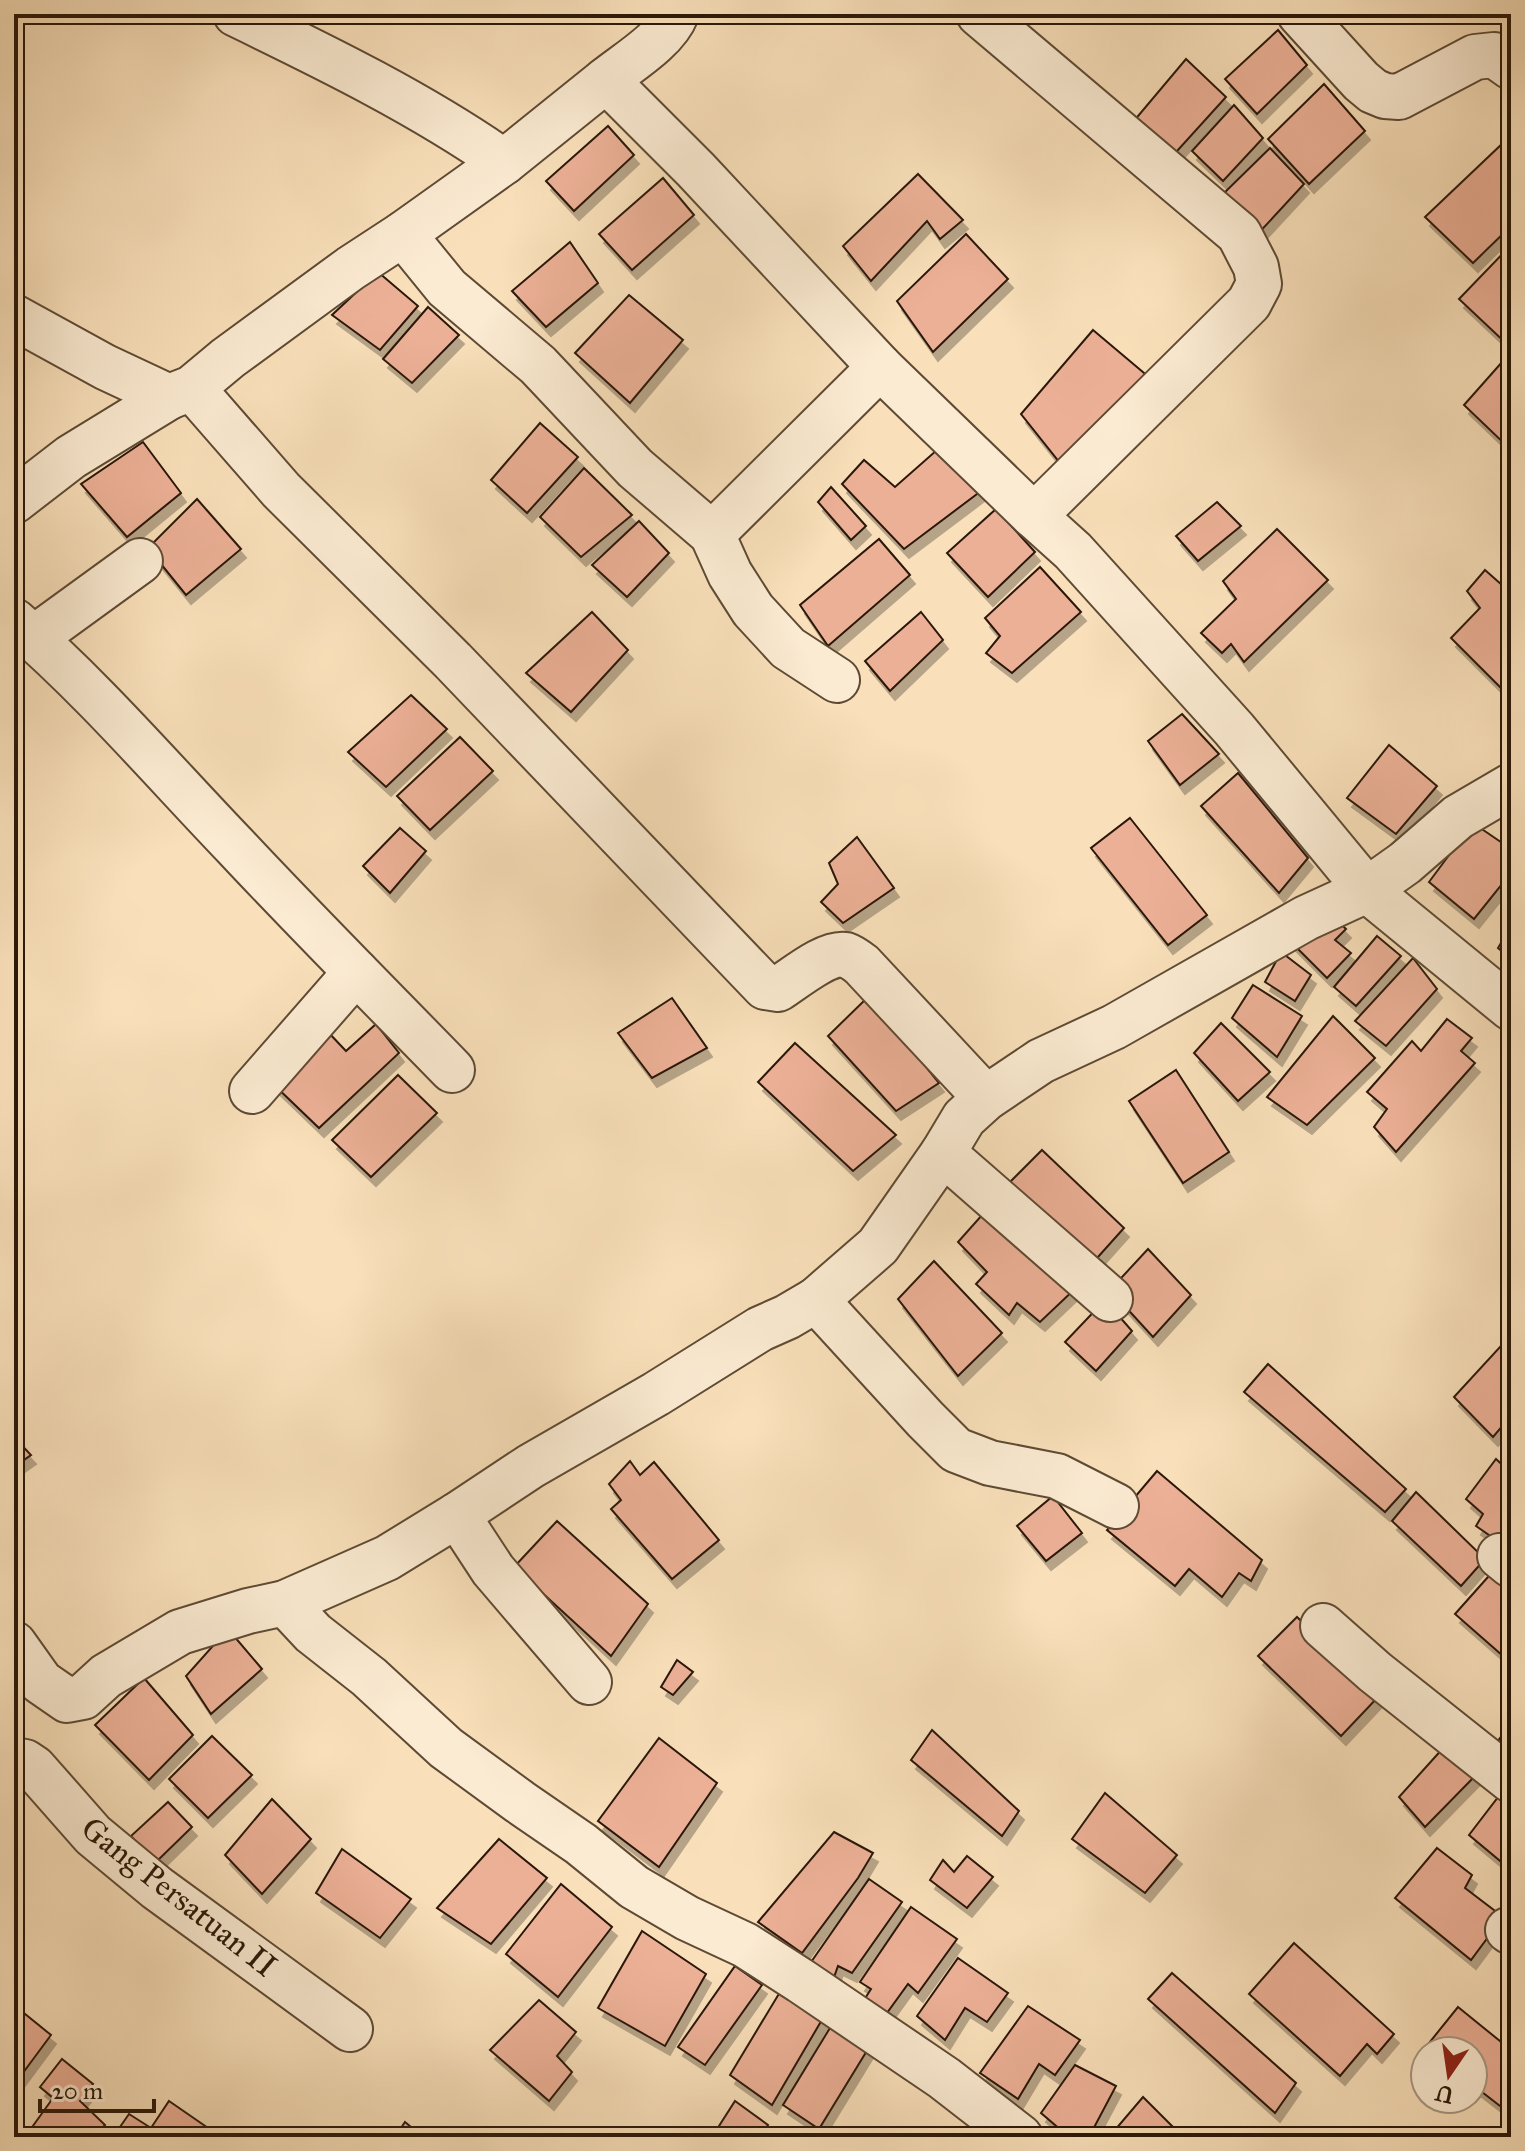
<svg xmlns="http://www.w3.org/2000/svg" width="1525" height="2151" font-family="'IM FELL Great Primer',serif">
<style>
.building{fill:#ecb096;stroke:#2a1808;stroke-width:2;filter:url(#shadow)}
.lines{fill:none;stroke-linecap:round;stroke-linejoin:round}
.minor-casing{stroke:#5e4a34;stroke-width:48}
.minor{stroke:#fbebd2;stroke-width:44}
.labels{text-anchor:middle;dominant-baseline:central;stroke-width:6;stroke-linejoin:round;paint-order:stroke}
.street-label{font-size:32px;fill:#2a1808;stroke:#fbebd2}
</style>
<defs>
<filter id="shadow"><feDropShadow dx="5" dy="9" stdDeviation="0" flood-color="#0004"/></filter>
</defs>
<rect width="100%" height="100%" fill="#f9e0ba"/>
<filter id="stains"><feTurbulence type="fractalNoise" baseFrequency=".0025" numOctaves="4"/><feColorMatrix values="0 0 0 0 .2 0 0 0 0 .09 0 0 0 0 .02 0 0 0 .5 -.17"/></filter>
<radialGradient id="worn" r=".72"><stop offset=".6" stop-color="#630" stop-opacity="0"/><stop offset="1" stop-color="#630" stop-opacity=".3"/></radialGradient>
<g class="building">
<path d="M1278,30L1307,65L1257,114L1225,79Z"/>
<path d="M1186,59L1226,97L1168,161L1133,122Z"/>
<path d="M1324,84L1365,131L1309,184L1268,139Z"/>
<path d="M1234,105L1263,138L1223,181L1192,151Z"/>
<path d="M608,126L634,155L574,211L546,181Z"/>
<path d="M1503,143L1511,151V226L1473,263L1425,217Z"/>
<path d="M1270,148L1304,184L1255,237L1221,196Z"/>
<path d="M918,174L963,220L940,239L927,221L871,281L843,246Z"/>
<path d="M663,178L694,215L632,270L599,234Z"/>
<path d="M966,234L1008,279L933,352L897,301Z"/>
<path d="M570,242L598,283L546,327L512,291Z"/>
<path d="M1511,245V348L1459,299Z"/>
<path d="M378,272L418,306L380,350L332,315Z"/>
<path d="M629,295L683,340L630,403L575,353Z"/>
<path d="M428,307L459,335L412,383L383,359Z"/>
<path d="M1093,330L1150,378L1060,463L1021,414Z"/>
<path d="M1503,361L1511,368V450L1464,405Z"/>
<path d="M540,423L578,457L527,513L491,480Z"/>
<path d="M143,442L181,493L127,537L81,484Z"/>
<path d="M946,442L989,485L904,549L842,484L864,460L895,487Z"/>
<path d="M584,468L632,515L581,557L540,517Z"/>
<path d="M831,487L866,526L851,540L818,502Z"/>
<path d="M197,499L241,549L186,595L148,548Z"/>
<path d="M1217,502L1241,526L1198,561L1176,536Z"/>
<path d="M996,509L1035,552L988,597L947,553Z"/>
<path d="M639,521L669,553L627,597L592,565Z"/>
<path d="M1277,529L1328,580L1244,662L1231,644L1222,653L1201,633L1236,599L1223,581Z"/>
<path d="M879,539L910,575L828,646L800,605Z"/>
<path d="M1040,567L1081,612L1012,673L986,653L1000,636L985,618Z"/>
<path d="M1485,570L1511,593V698L1451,638L1480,608L1467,591Z"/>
<path d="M592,612L628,650L571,712L526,673Z"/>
<path d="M921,612L943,640L890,691L865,661Z"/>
<path d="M411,695L447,729L386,787L348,752Z"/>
<path d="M1182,714L1219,754L1180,785L1148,741Z"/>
<path d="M460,737L493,771L430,830L397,796Z"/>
<path d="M1389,745L1437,786L1396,834L1347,798Z"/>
<path d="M1238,773L1308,858L1279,893L1201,806Z"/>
<path d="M1130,818L1207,915L1168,945L1091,848Z"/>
<path d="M1473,823L1511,849V873L1474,919L1429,882Z"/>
<path d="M400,828L426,851L390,893L363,866Z"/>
<path d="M857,837L894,888L843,923L821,902L838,884L829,863Z"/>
<path d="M1326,909L1346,929L1335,940L1351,953L1327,978L1291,942Z"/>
<path d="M1511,926V959L1498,948Z"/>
<path d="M1377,936L1401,956L1356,1006L1334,987Z"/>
<path d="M1281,952L1311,975L1295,1001L1265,982Z"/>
<path d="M1413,958L1437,989L1386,1046L1355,1021Z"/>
<path d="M1253,985L1302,1016L1277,1057L1232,1018Z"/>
<path d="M869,996L939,1083L896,1111L828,1036Z"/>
<path d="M672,998L707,1048L652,1078L618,1033Z"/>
<path d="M1333,1016L1375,1058L1307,1125L1267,1097Z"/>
<path d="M1447,1019L1472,1038L1461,1051L1475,1063L1396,1152L1374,1127L1387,1109L1367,1092L1412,1041L1421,1051Z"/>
<path d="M1221,1023L1270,1072L1238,1101L1194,1053Z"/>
<path d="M376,1024L399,1053L319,1128L271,1082L327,1031L346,1051Z"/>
<path d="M795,1043L896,1135L853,1171L758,1082Z"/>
<path d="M1176,1070L1229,1152L1183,1183L1129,1101Z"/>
<path d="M398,1075L437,1113L371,1177L332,1140Z"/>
<path d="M1042,1150L1124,1228L1089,1267L1003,1189Z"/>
<path d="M991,1205L1078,1286L1040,1322L1017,1303L1009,1315L976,1284L987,1272L958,1242Z"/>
<path d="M1148,1249L1191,1295L1153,1337L1110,1290Z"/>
<path d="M934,1261L1002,1333L958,1376L898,1299Z"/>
<path d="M1105,1300L1132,1331L1096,1371L1065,1342Z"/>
<path d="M1511,1335V1416L1493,1437L1454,1397Z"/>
<path d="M1268,1364L1406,1489L1385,1512L1244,1392Z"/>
<path d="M14,1437L31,1455L14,1467Z"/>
<path d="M1496,1459L1511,1473V1528L1499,1542L1476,1526L1483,1514L1466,1499Z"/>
<path d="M630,1461L640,1475L654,1462L719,1540L672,1579L611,1509L621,1500L609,1484Z"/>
<path d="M1157,1471L1262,1560L1251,1581L1239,1573L1222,1597L1189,1569L1175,1586L1107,1530Z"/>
<path d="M1416,1492L1485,1559L1461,1586L1392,1521Z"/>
<path d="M1053,1496L1082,1533L1046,1561L1017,1526Z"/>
<path d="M557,1521L648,1604L611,1656L514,1567Z"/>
<path d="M1496,1568L1511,1581V1663L1455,1614Z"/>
<path d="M1297,1617L1379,1696L1341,1736L1258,1656Z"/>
<path d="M228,1629L262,1669L211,1714L186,1676Z"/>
<path d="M677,1660L693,1672L673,1695L661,1687Z"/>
<path d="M144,1678L193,1735L149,1780L95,1725Z"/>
<path d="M1511,1723V1764L1492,1749Z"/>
<path d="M932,1730L1019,1811L1002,1836L911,1760Z"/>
<path d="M212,1736L252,1775L208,1818L169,1779Z"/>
<path d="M659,1738L717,1783L659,1867L598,1821Z"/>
<path d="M1445,1746L1477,1774L1425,1827L1399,1797Z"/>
<path d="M1502,1792L1511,1800V1870L1469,1835Z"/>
<path d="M1105,1793L1177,1855L1145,1893L1072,1839Z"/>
<path d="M272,1799L311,1839L262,1894L225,1855Z"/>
<path d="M168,1802L192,1827L154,1864L131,1836Z"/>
<path d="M834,1832L873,1853L858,1878L802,1953L758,1922Z"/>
<path d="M499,1839L547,1878L491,1944L437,1908Z"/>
<path d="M1437,1848L1472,1875L1465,1888L1503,1917L1471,1960L1395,1898Z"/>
<path d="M342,1849L411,1899L380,1938L316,1893Z"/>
<path d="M967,1856L993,1877L967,1908L930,1880L943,1860L954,1872Z"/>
<path d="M869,1879L902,1902L852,1973L838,1966L832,1983L809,1965Z"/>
<path d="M561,1884L612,1927L558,1997L506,1954Z"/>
<path d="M911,1907L957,1939L918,1993L908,1984L884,2017L864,2000L871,1989L860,1982Z"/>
<path d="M642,1931L706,1974L665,2046L598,2008Z"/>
<path d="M1294,1943L1394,2034L1377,2054L1367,2044L1340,2076L1249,1994Z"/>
<path d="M958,1958L1008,1993L987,2022L965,2008L945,2040L917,2016Z"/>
<path d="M735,1966L762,1985L705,2065L678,2047Z"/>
<path d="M1172,1973L1296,2083L1275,2113L1148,1999Z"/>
<path d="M780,1992L823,2018L772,2105L730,2075Z"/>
<path d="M539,2000L576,2032L557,2056L572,2072L549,2101L490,2050Z"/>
<path d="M14,2005L51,2035L14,2085Z"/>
<path d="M1028,2006L1080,2040L1055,2075L1039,2064L1018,2099L980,2073Z"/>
<path d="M1458,2007L1511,2050V2094L1500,2106L1473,2085V2051H1429L1425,2048Z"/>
<path d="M833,2023L868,2049L819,2129L783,2105Z"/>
<path d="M62,2059L93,2084L80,2101L105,2125L93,2137H25L53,2098L40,2087Z"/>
<path d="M1075,2065L1116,2086L1089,2137H1069L1041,2113Z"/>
<path d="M1143,2097L1181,2135L1180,2137H1109Z"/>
<path d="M169,2101L208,2128L201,2137H113L129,2114L151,2128Z"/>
<path d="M735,2101L768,2125L760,2137H712Z"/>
<path d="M405,2122L423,2137H395Z"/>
</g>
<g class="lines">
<defs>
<g id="minor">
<path d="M236,14C327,58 421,104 504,162"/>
<path d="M979,14L1239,234L1256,267L1259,284L1249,303L1034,516"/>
<path d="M1300,14L1361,81L1373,91L1385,96L1399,97L1475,57L1494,55L1511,67"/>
<path d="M606,80C627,63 666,40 676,14"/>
<path d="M403,234L447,288L538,365L635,468L712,534L730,574L753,610L788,648L837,680"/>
<path d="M14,317L105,367L169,397"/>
<path d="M192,388L281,490L453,661L765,987L778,989C794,979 827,951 846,955C852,957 857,961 862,965L986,1098"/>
<path d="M14,501L71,457L169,397L192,388L228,358L351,268L403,234L504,162L606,80L696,170L880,367L1034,516L1073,551L1234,729L1367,890L1306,918L1114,1027L1041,1061L986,1098L964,1118L943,1153L878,1246L816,1300L787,1317L760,1329L656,1394L531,1466L457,1515L387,1558L285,1603L248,1611L180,1632L106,1676L83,1697L67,1700L41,1682L14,1644"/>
<path d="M712,534L880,367"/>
<path d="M14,621C94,690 163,771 236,847C307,923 380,996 452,1070"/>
<path d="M34,638L140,561"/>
<path d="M1511,786L1458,817L1405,863L1367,890L1511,1008"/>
<path d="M252,1091L356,972"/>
<path d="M943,1153L1110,1299"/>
<path d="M816,1300L925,1419L956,1450L990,1463L1057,1476L1116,1506"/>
<path d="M457,1515L493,1570L589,1682"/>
<path d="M1500,1556L1511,1565"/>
<path d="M285,1603L313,1633L369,1677L446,1748L520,1802L581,1844L634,1887L687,1918L745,1945L801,1981L944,2078L1020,2137"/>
<path d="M1323,1626L1375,1672L1511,1780"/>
<path d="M14,1760L25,1762L34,1768L93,1835L157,1888L350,2029"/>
<path d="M1508,1930L1511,1932"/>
</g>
</defs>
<use href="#minor" class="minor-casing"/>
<use href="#minor" class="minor"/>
</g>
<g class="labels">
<g class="street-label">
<text transform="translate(179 1897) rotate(38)">Gang Persatuan II</text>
</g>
</g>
<rect width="1525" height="2151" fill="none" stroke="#f9e0ba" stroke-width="48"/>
<rect x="16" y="16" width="1493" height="2119" fill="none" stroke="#2a1808" stroke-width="4"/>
<rect x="24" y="24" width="1477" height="2103" fill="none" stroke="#2a1808" stroke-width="2"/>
<g transform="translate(1449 2075) rotate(193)"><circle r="38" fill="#fbebd2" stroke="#a79781" stroke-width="2"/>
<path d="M0-6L14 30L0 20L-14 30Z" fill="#8f2418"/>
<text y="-12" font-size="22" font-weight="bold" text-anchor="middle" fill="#2a1808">U</text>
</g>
<path d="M40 2099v12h114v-12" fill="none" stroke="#2a1808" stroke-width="4"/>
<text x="52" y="2099" font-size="24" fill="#2a1808" stroke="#fbebd2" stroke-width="6" paint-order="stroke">20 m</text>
<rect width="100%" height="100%" filter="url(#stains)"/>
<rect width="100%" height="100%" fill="url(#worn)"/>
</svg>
